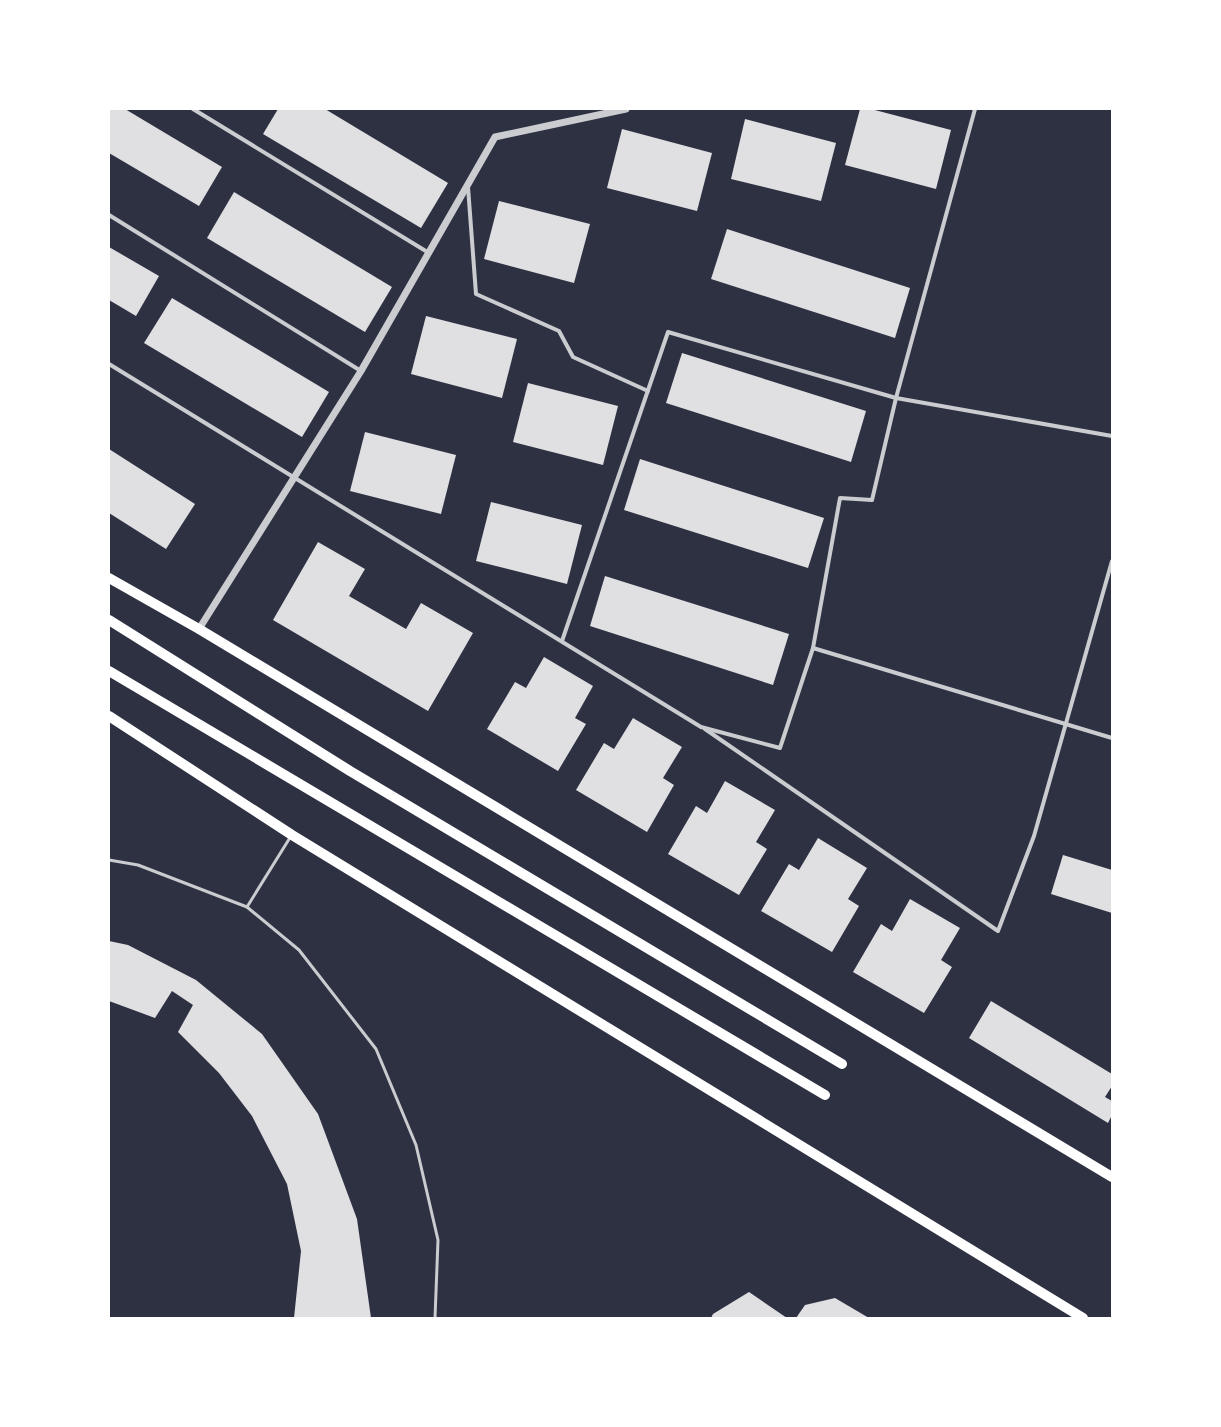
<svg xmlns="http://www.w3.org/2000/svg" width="1221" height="1427" font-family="Mulish,sans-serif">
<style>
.building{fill:#e0e0e3}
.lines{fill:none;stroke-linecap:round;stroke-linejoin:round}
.service{stroke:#caccd0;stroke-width:3}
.minor{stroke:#caccd0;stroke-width:4}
.tertiary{stroke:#caccd0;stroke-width:7}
.primary{stroke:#fff;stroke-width:10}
</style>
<rect width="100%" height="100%" fill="#2d3142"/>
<g class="building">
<path d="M109,109H125L222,167L199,206L109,153Z"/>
<path d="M278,109H325L448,183L421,228L263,134Z"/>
<path d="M860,109H871L951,130L936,189L845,165Z"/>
<path d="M745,119L836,143L821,201L731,179Z"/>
<path d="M622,129L712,153L697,211L607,188Z"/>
<path d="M234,192L392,287L365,332L207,238Z"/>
<path d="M499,201L590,224L574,283L484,259Z"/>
<path d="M727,229L910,288L895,338L711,279Z"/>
<path d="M109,247L159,276L136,316L109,300Z"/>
<path d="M172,298L329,392L302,437L144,343Z"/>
<path d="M426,316L517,339L502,398L411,374Z"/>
<path d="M682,353L866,411L851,462L666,403Z"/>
<path d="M528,383L618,406L603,465L513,442Z"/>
<path d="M365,432L456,455L441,514L350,491Z"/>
<path d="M109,449L195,504L166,549L109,513Z"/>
<path d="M640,459L824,518L808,568L624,510Z"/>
<path d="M491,502L582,525L567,584L476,561Z"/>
<path d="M318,542L365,569L349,596L406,629L421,603L473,633L428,711L273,620Z"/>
<path d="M605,576L789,634L773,685L590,626Z"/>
<path d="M544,657L593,686L575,718L586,724L558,771L487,729L515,682L526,688Z"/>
<path d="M633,718L682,747L663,778L674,785L647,832L576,790L604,743L614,749Z"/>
<path d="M725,781L775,810L756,842L767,849L739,895L668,854L696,806L707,813Z"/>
<path d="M818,838L867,868L848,899L859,906L832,952L761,911L789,864L799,870Z"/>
<path d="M1063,855L1112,870V913L1051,894Z"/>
<path d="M910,899L960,928L941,960L952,967L924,1013L853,972L881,924L892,931Z"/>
<path d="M109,941L128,945L196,980L262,1034L318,1114L357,1219L371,1318H294L301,1251L287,1184L252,1116L219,1073L178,1032L193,1005L172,991L155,1018L109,1001Z"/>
<path d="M991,1001L1112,1074V1086L1105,1097L1112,1101V1115L1108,1123L969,1038Z"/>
<path d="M749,1292L787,1318H711L713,1314Z"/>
<path d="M835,1298L869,1318H796L805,1305Z"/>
</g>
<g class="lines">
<g class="service">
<path d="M109,860L138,865L247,907L291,836"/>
<path d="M247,907L299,950L376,1049L416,1145L438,1240L435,1318"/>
</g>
<g class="minor">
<path d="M193,109L429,253"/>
<path d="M468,187L476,294L559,331L573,357L648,391"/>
<path d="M109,215L361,371"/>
<path d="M109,364L701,727L780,748L813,648L1112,738"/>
<path d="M562,641L668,332L896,398L1112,436"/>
<path d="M813,648L840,498L872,500L896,398L975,109"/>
<path d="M705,729L998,931L1034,836L1112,561"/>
</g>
<path class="tertiary" d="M199,629L361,371L495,137L626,109"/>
<g class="primary">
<path d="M109,578L199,629L1112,1177"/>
<path d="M109,620L350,771L842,1064"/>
<path d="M109,671L825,1095"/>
<path d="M109,716L292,835L1083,1318"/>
</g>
</g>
<rect width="1221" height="1427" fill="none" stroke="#ffffff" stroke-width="220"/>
</svg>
